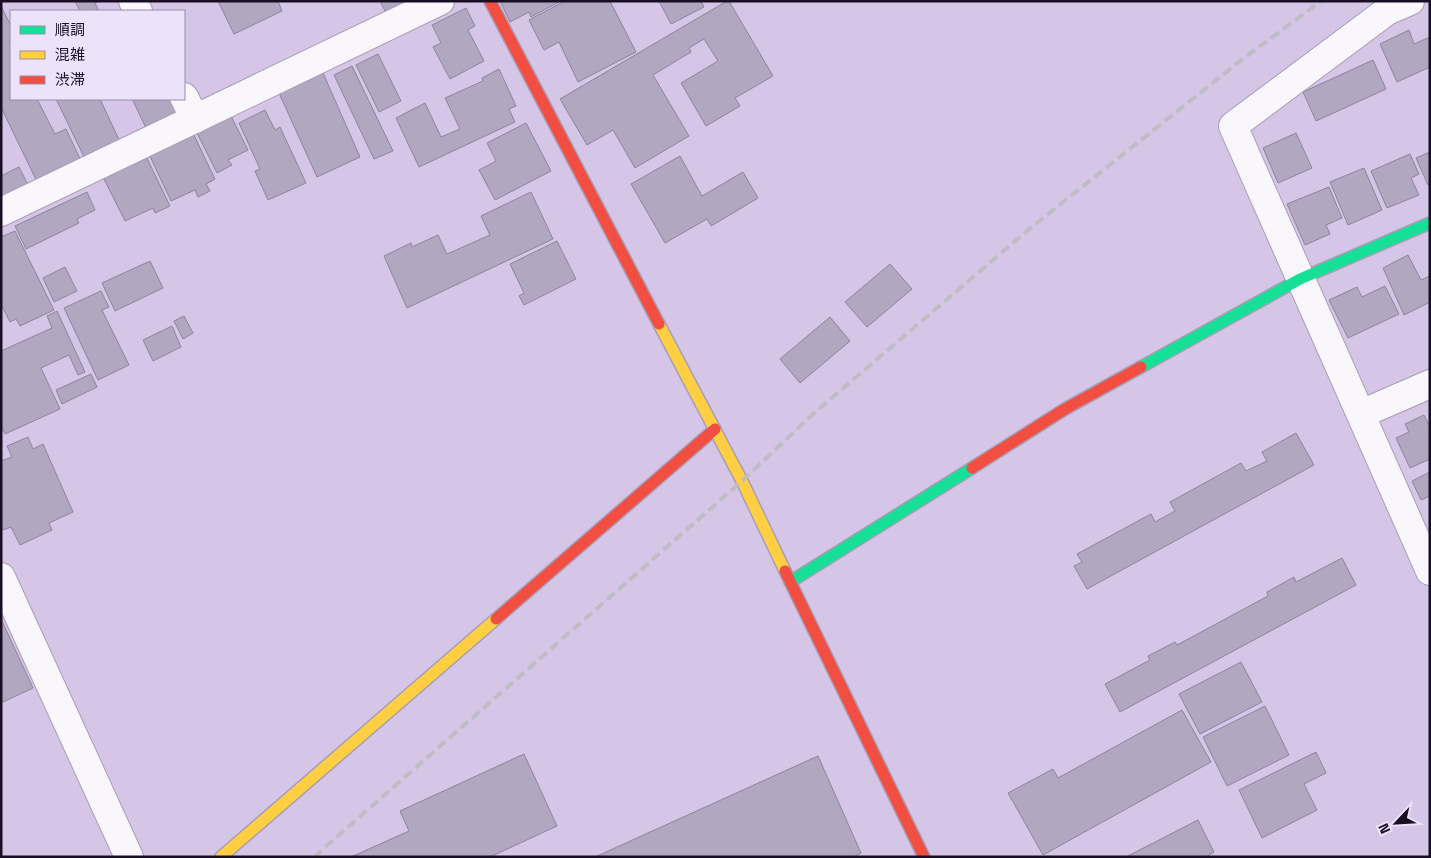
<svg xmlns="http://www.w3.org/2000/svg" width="1431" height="858" font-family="'Space Grotesk','Noto Sans JP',sans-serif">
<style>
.building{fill:#b2a7c1;stroke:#8e839c}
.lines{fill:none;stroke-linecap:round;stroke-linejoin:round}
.street-casing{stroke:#a89db6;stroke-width:30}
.fast-casing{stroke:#a89db6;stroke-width:14}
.slow-casing{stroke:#a89db6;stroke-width:14}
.jam-casing{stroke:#a89db6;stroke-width:14}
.street{stroke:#f9f6fc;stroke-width:28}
.fast{stroke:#16e098;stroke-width:11}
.slow{stroke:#ffcf43;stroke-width:11}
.jam{stroke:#f24e42;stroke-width:11}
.rail{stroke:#c0bcc4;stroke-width:4;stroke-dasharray:10 5;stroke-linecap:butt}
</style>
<rect width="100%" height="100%" fill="#d5c6e8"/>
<g class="building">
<path d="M75,1H99L95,3L98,9L94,11H80Z"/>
<path d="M218,1H278L282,11L234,34Z"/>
<path d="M380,1H418L388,17Z"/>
<path d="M500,1H561L531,17L529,12L510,22Z"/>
<path d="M565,1H610L636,52L578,82L559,42L544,50L529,20Z"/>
<path d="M659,1H701L704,7L671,24Z"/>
<path d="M727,1H729L773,76L735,98L740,106L706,126L681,83L718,61L704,39L689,48L691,52L653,75L689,136L635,168L613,130L587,145L560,99Z"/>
<path d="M1,6L11,26V39L9,40L11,45V99H37L55,134L66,129L84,167L40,188L1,107Z"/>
<path d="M466,8L475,26L468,30L484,61L450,79L433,47L441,43L432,25Z"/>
<path d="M1409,30L1414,44L1430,37V67L1397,82L1380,44Z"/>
<path d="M378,54L401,101L379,112L356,65Z"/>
<path d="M1373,60L1386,89L1316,121L1303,92Z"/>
<path d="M352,66L393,151L374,159L334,75Z"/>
<path d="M499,69L516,106L509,109L515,122L419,167L396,118L425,103L441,137L460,129L445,98L483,81L482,78Z"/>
<path d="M323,73L360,157L317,177L279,93Z"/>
<path d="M56,99H100L121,144L88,165Z"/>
<path d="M138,99H170L177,113L146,128L133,101Z"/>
<path d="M228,110L248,150L228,160L232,165L217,173L194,127Z"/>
<path d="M265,110L275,130L280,127L306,183L268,200L255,171L260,169L239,123Z"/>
<path d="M526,123L551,171L495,200L479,170L496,161L487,143Z"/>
<path d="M191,129L215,179L206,184L210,191L198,197L195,190L171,201L147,150Z"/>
<path d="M1296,133L1312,168L1278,183L1263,148Z"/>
<path d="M144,152L170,206L155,213L153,208L125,221L101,173Z"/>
<path d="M1430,152V184L1428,185L1416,158Z"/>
<path d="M1410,154L1419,174L1411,178L1419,195L1387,208L1371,171Z"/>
<path d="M680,156L702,196L743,172L758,198L711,226L707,219L665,243L631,184Z"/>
<path d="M19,167L32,193L1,208V176Z"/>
<path d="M1364,168L1382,210L1348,225L1330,182Z"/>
<path d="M1329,187L1342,218L1326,225L1330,234L1305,245L1287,204Z"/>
<path d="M87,192L95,210L77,219L79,223L26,249L15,226Z"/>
<path d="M531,192L553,239L407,308L384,256L411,243L412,247L438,235L447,254L490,235L481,216Z"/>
<path d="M15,231L54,310L20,326L16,319L10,322L1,304V237Z"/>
<path d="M557,241L576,279L524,305L519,296L524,293L510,264Z"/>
<path d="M1408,255L1421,280L1430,276V302L1404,315L1383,268Z"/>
<path d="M150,261L163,288L115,311L102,283Z"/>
<path d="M890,264L912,289L867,327L845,302Z"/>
<path d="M65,267L77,291L54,302L43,278Z"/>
<path d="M1385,286L1399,314L1348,338L1329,300L1357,287L1362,297Z"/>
<path d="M101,291L109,307L102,310L129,365L98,380L64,308Z"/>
<path d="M57,311L85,372L78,375L69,355L41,368L60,409L5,434L1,425V351L52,328L47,316Z"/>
<path d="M184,316L193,333L183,339L174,321Z"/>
<path d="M830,317L850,341L800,383L780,359Z"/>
<path d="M172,326L181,347L153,361L143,340Z"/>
<path d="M91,374L97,387L62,404L56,390Z"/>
<path d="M1424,415L1430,427V459L1410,468L1396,438L1409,432L1405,424Z"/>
<path d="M1296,433L1314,465L1087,589L1074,566L1082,562L1077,554L1151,514L1155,522L1175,511L1170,502L1241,463L1246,471L1267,461L1262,452Z"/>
<path d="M28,437L33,449L43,444L73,512L49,523L52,530L20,545L11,527L3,530L1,526V461L12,457L7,446Z"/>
<path d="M1430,472V496L1421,500L1412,481Z"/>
<path d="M1342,558L1356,585L1120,712L1105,684L1150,660L1148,656L1175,642L1177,645L1268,596L1267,592L1294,577L1296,582Z"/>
<path d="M1,619L33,688L1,703Z"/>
<path d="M1241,662L1262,702L1200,734L1179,694Z"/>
<path d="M1265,706L1289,755L1227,786L1203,737Z"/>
<path d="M1182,710L1211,762L1043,855L1008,793L1053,769L1058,778Z"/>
<path d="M1316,752L1326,773L1304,784L1317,810L1262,838L1239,790Z"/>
<path d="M524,754L557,826L490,857H351L409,831L400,811Z"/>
<path d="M818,756L861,853L853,857H595Z"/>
<path d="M1198,820L1214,852L1206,857H1126Z"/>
</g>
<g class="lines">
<defs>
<g id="street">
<path d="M133,1L138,11"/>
<path d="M1410,1L1387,11L1233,126L1430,571"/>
<path d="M184,97L195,119"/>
<path d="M1,212L440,1"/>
<path d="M1361,414L1430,384"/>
<path d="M1,577L129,857"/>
</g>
<g id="fast">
<path d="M1141,367L1300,279L1430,223"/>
<path d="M790,582L972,468"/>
</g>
<g id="slow">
<path d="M659,324L742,481L785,571"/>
<path d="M221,857L496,619"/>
</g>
<g id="jam">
<path d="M490,1L659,324"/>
<path d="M972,468L1065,409L1141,367"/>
<path d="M785,571L924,857"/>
<path d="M496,619L715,429"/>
</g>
</defs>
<use href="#street" class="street-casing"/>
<use href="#fast" class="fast-casing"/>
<use href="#slow" class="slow-casing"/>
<use href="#jam" class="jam-casing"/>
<use href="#street" class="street"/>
<use href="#fast" class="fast"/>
<use href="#slow" class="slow"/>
<use href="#jam" class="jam"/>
<path class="rail" d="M314,857L742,481L812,415L1028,230L1244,58L1321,1"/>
</g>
<rect width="1431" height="858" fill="none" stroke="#180f24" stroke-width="5"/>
<rect x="10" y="10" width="175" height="90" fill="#ece2fa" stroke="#978ea4"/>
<rect x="20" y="26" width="25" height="8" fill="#16e098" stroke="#978ea4"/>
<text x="55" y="35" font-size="15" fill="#180f24">順調</text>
<rect x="20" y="51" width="25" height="8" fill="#ffcf43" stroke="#978ea4"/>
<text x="55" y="60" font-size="15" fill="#180f24">混雑</text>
<rect x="20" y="76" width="25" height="8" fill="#f24e42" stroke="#978ea4"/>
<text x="55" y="85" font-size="15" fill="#180f24">渋滞</text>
<g transform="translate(1396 823) rotate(245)" stroke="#ece2fa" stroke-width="4" paint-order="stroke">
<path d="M0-4L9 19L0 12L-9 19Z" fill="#180f24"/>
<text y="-8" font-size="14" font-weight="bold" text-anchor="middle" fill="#180f24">N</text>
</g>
</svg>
